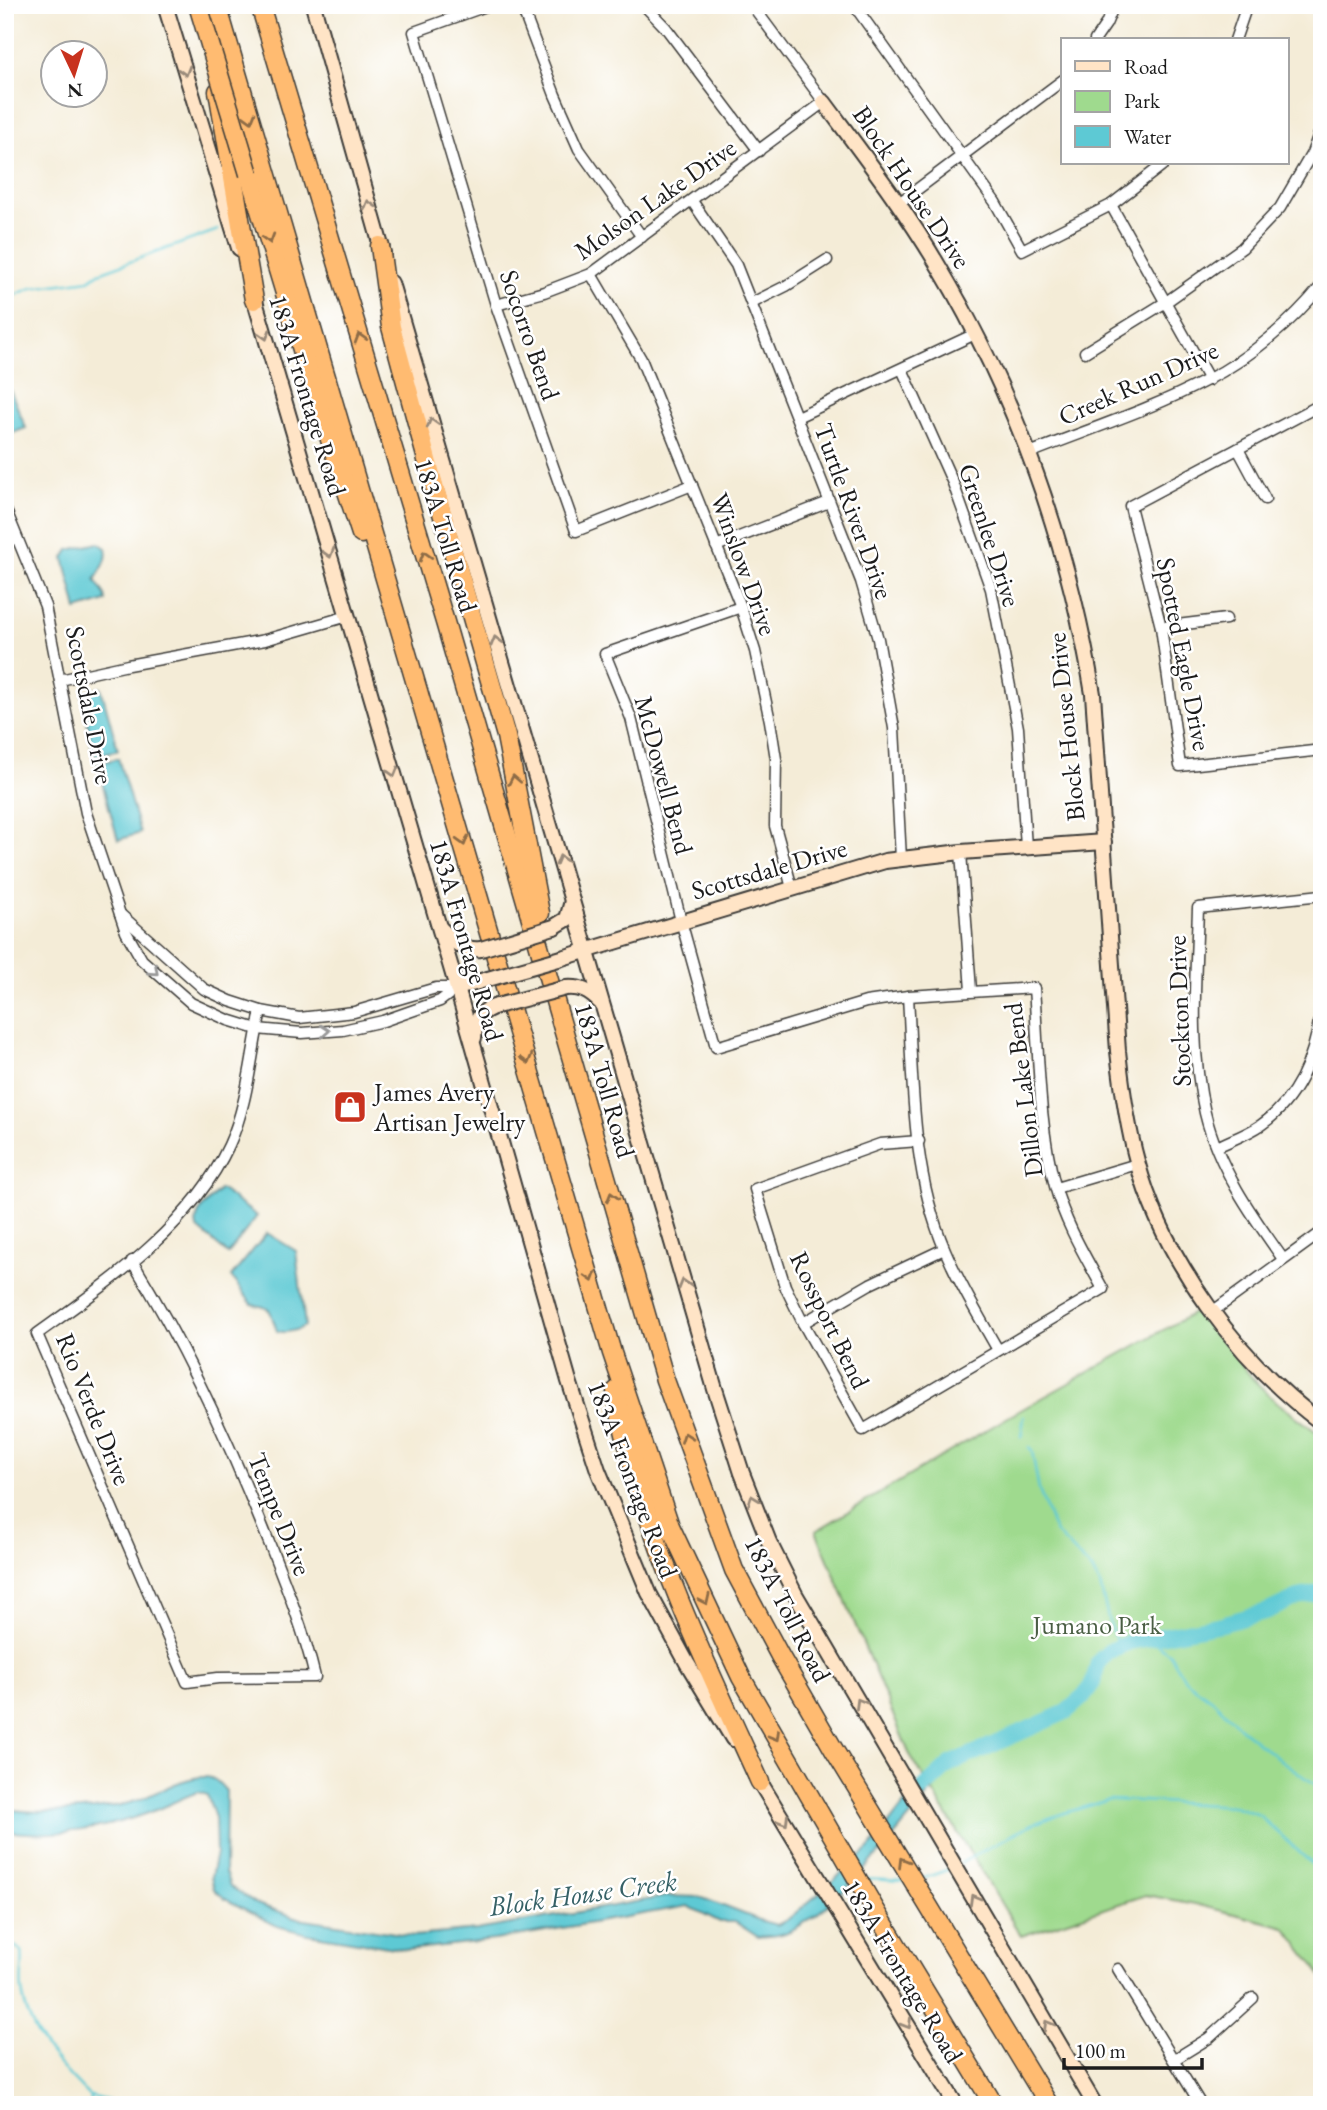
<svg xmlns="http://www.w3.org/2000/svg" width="1327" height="2110" font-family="'EB Garamond',serif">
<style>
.green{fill:#9fda8e;stroke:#5e7b55;stroke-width:2}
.water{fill:#5dc9d4;stroke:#3c7278;stroke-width:2}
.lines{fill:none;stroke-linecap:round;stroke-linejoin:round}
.stream{stroke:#5dc9d4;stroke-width:2.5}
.river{stroke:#5dc9d4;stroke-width:16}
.street-casing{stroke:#3c3b38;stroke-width:13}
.secondary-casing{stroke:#3c3b38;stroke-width:18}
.highway-casing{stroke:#3c3b38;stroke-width:21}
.street{stroke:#fff;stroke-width:10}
.secondary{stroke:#ffe4c6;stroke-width:14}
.highway{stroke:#ffbb71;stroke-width:18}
.secondary-bridge-casing{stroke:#3c3b38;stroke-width:18;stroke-linecap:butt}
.highway-bridge-casing{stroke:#3c3b38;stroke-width:21;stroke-linecap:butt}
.secondary-bridge{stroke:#ffe4c6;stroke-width:14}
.highway-bridge{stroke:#ffbb71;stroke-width:18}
.oneway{stroke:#998a7a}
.oneway2{stroke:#8e6c46}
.oneway3{stroke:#999}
.labels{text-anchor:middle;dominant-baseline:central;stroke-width:5;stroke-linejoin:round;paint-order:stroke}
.street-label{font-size:26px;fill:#1c1c1c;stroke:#fff}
.poi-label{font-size:26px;fill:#1c1c1c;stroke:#fff;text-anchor:start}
.park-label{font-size:26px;fill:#4a5e44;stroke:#fff}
.water-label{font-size:28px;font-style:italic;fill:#366166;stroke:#fff}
</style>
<rect width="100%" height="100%" fill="#fff"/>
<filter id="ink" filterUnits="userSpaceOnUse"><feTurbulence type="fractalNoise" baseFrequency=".0143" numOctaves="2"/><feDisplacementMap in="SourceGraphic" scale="14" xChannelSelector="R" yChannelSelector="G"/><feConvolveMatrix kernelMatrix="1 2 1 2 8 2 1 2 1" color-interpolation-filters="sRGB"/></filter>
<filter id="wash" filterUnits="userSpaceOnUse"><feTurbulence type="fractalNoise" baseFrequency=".00686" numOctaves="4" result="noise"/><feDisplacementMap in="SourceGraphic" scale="28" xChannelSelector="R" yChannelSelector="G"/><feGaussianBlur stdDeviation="1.57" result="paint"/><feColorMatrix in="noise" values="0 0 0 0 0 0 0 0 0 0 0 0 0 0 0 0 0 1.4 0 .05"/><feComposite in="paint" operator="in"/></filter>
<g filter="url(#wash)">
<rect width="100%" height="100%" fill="#f4ecd7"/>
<path class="green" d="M1199,1310L1253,1379L1274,1400L1322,1436V1976L1285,1927L1195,1904L1146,1895L1021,1936L909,1753L816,1531L1010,1416Z"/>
<g class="water">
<path d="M5,378L26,428L5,436Z"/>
<path d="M98,543L106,548C109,561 101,569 95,580L105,595L106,601L77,610L64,558L69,550Z"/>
<path d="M101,688L118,750L97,755L93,753L83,697L84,692Z"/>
<path d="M118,758L140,833L118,840L97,764Z"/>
<path d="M220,1189L257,1216L228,1254L197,1228C192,1212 211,1200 220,1189Z"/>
<path d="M267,1233L296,1251L305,1326C298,1330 285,1334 277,1331L270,1311L264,1307L252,1304L231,1277Z"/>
<path d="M934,1770L941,1780C903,1824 838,1912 785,1933C777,1936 767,1936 758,1937L735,1922H720L688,1906L494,1940L407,1950L308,1934L277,1926L225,1899L214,1889L211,1877L216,1853L215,1818L207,1795L198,1792C181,1798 165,1807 148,1813C104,1829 52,1838 5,1831V1808C32,1816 112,1810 139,1800C157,1793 185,1776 205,1777C215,1777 220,1784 226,1791L225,1872L230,1886L257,1904L298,1918L414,1936L477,1930L669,1896L700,1897L762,1921L777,1925L787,1920L817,1895L869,1849L916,1789Z"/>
</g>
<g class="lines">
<g class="stream">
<path d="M5,299L32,288L89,280L99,273L218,230"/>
<path d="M1021,1437L1024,1417"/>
<path d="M1029,1447L1032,1451L1039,1490L1055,1532L1092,1570L1100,1585L1110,1626L1119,1647"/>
<path d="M1150,1639L1170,1654L1185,1680L1214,1701L1240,1728L1276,1757L1322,1789"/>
<path d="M961,1863L1030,1825L1064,1813L1109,1800L1142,1801L1234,1806L1259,1815L1322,1873"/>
<path d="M867,1879L905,1881"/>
<path d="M922,1879L952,1868"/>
<path d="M5,1940L22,1951C24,1964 20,1977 22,1990C28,2034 59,2066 89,2096L92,2105"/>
<path d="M90,2096L124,2105"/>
</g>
<path class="river" d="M923,1789L950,1764L1066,1712L1082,1698L1093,1683L1098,1662L1111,1650L1130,1642L1222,1624L1268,1611L1298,1597L1322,1592"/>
</g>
</g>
<g filter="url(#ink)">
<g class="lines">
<defs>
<g id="street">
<path d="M489,5L414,32L496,305L576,531L692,485"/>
<path d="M521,5L555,95L579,149L642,237"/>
<path d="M644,5L666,28L759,151"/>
<path d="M854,5L995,202L1022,250L1111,205L1165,163"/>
<path d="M1095,40L1106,24L1114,5"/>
<path d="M1235,40L1247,5"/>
<path d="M692,201L736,265L861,581L878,639L894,728L901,859"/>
<path d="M899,203L1063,80"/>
<path d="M1111,205L1209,380"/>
<path d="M591,274L641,359L741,607L755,651L770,721L776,759L775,826L792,888"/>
<path d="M752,303L786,286L827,260"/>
<path d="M496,305L544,292L591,274L824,102L752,5"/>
<path d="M1085,352L1166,302L1242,248L1280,208L1312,153L1322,126"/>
<path d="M902,369L953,483L991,589L1018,728L1026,847"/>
<path d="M1322,404L1130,506L1161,627L1180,766L1322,750"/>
<path d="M797,417L975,334"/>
<path d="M1238,449L1265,499"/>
<path d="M1027,454C1087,430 1150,410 1207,380C1250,358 1292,322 1322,285"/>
<path d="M5,508L45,606L86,813L126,932L142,960L191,1003L228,1020L257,1029L302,1033L343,1030L383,1021L440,1001L457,988"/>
<path d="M716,546L829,502"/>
<path d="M741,607L605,654L631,718L681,921L716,1047L866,1002L908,996L1034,988C1039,1054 1038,1122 1055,1186C1065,1223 1085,1256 1103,1289L863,1430L803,1323L785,1286L755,1189L880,1144L919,1141"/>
<path d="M1161,627L1226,619"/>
<path d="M60,680L128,665L265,640L348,616"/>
<path d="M961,852L971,991"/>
<path d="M120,914L204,989L230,1001L261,1011L299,1018L354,1012L436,988H456"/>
<path d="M908,996C913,1080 911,1171 945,1250C960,1285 979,1317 998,1350"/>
<path d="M1217,1147C1231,1140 1248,1134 1261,1125C1297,1100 1314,1058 1320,1016"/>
<path d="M1056,1188L1137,1164"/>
<path d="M1283,1259C1251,1214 1218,1167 1205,1113C1189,1046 1196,976 1198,908L1322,895"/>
<path d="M132,1261C185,1346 227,1437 264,1530C283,1578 303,1626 315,1677L218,1678L187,1682L37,1334C108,1283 191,1227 229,1145C248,1104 251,1055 261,1011"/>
<path d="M1212,1312L1322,1232"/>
<path d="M803,1323L870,1284L944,1249"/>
<path d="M1118,1969L1201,2105"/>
<path d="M1175,2059L1209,2038L1253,1998"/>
</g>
<g id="secondary">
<path d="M165,5L239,248"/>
<path d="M313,5L383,253"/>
<path d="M824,102C864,156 905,209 939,267C1016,396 1069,545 1093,694L1118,1051C1122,1088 1127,1125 1137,1161C1163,1260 1240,1363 1322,1423"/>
<path d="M391,283L715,1389L742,1473L769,1542L795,1594L1095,2105"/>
<path d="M252,291L457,988L569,1381L598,1470L649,1593L687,1663L733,1739"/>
<path d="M554,927L567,919L572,901"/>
<path d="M440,928C453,941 462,951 481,949"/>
<path d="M562,958L885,861L961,852L1104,842"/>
<path d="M457,988L488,979"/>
<path d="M566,988C581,987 589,991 600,1002"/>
<path d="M474,1038C475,1020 479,1011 497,1006"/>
<path d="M755,1774L956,2105"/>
</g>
<g id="highway">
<path d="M217,5L612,1353L670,1526L741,1677L876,1911L994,2105"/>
<path d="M260,5L445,622L665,1380L734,1570L780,1656L834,1750L1049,2105"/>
<path d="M218,91L254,300"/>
<path d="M249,174L319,406L361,534"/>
<path d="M380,246L391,327L430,471L506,736L540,913"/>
<path d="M616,1391C619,1416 627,1440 633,1464C662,1575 713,1678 760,1782"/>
</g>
</defs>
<use href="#street" class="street-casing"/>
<use href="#secondary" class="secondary-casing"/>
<use href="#highway" class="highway-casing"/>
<use href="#street" class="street"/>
<use href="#secondary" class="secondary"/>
<use href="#highway" class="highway"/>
<defs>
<g id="secondary-bridge">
<path d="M481,949L554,927"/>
<path d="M488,979L562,958"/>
<path d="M497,1006L566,988"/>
</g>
<path id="highway-bridge" d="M198,5L249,174"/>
</defs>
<use href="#secondary-bridge" class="secondary-bridge-casing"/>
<use href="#highway-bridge" class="highway-bridge-casing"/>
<use href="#secondary-bridge" class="secondary-bridge"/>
<use href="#highway-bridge" class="highway-bridge"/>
</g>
<defs><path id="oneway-chevron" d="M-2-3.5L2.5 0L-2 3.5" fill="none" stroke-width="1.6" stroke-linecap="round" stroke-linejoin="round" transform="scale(1.75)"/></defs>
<g class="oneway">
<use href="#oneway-chevron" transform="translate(185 71) rotate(73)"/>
<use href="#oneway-chevron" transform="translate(369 205) rotate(-106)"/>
<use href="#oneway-chevron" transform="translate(265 335) rotate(73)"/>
<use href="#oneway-chevron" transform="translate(432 423) rotate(-106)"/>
<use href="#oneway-chevron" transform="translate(329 553) rotate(74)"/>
<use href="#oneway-chevron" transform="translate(496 641) rotate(-106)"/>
<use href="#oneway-chevron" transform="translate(393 772) rotate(74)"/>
<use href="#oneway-chevron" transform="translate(561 860) rotate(-106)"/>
<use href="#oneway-chevron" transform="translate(684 1284) rotate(-106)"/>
<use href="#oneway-chevron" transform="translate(753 1500) rotate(-111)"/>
<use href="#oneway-chevron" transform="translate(860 1703) rotate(-120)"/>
<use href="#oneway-chevron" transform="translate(784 1821) rotate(59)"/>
<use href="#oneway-chevron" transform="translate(974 1899) rotate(-120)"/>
<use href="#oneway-chevron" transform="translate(907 2024) rotate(59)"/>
<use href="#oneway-chevron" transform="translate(1048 2025) rotate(-120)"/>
</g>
<g class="oneway2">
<use href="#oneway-chevron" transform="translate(250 118) rotate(74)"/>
<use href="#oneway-chevron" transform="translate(269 239) rotate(73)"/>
<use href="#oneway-chevron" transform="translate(360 338) rotate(-107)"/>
<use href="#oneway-chevron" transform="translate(425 556) rotate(-107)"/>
<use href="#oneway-chevron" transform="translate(514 780) rotate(-101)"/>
<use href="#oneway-chevron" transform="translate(463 841) rotate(74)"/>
<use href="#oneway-chevron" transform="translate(527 1059) rotate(74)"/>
<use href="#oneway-chevron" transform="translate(612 1197) rotate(-106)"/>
<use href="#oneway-chevron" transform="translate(591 1277) rotate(73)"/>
<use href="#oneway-chevron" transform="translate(686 1437) rotate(-110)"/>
<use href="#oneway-chevron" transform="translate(705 1600) rotate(65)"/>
<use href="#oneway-chevron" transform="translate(775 1736) rotate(60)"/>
<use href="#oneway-chevron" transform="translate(903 1862) rotate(-121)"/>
</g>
<g class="oneway3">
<use href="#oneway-chevron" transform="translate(154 971) rotate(42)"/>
<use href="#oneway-chevron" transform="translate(325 1031) rotate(-4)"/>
</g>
</g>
<defs>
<symbol id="shop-square" viewBox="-11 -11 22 22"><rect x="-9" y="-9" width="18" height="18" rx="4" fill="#c8321e" stroke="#fff"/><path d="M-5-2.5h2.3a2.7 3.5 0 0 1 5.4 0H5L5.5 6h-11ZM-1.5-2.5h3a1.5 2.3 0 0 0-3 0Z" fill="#fff"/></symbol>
</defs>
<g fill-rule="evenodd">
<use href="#shop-square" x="331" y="1088" width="38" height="38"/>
</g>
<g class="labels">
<g class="street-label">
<text transform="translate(912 187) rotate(56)">Block House Drive</text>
<text transform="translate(655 199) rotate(-35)">Molson Lake Drive</text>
<text transform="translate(530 335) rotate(71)">Socorro Bend</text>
<text transform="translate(1138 383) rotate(-24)">Creek Run Drive</text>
<text transform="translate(308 395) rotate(73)">183A Frontage Road</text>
<text transform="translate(854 511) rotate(70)">Turtle River Drive</text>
<text transform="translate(446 535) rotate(73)">183A Toll Road</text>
<text transform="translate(990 535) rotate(72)">Greenlee Drive</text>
<text transform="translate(744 564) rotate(70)">Winslow Drive</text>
<text transform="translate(1184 654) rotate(79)">Spotted Eagle Drive</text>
<text transform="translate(90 705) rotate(79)">Scottsdale Drive</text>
<text transform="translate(1066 727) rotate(-96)">Block House Drive</text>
<text transform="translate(664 775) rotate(75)">McDowell Bend</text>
<text transform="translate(769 869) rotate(-16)">Scottsdale Drive</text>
<text transform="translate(467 940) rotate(74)">183A Frontage Road</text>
<text transform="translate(1179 1011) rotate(-92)">Stockton Drive</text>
<text transform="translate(605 1080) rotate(74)">183A Toll Road</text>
<text transform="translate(1023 1090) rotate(-97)">Dillon Lake Bend</text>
<text transform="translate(830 1320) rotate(64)">Rossport Bend</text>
<text transform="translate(94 1409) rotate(68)">Rio Verde Drive</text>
<text transform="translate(633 1479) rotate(69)">183A Frontage Road</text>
<text transform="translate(280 1514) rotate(68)">Tempe Drive</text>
<text transform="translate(788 1609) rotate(63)">183A Toll Road</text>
<text transform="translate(903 1971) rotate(59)">183A Frontage Road</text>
</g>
<g class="poi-label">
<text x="374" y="1092">James Avery<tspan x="374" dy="30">Artisan Jewelry</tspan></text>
</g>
<g class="park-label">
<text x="1097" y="1625">Jumano Park</text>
</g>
<g class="water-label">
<text transform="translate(583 1893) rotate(-8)">Block House Creek</text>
</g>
</g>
<rect width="1327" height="2110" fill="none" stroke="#fff" stroke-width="28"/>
<rect x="1061" y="38" width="228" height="126" fill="#ffffff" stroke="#a4a4a4" stroke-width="2"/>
<rect x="1075" y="61" width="35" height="10" fill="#ffe4c6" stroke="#a4a4a4" stroke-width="2"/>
<text x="1124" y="74" font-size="21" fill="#1c1c1c">Road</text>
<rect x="1075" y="91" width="35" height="21" fill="#9fda8e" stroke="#a4a4a4" stroke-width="2"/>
<text x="1124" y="108" font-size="21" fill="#1c1c1c">Park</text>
<rect x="1075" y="126" width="35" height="21" fill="#5dc9d4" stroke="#a4a4a4" stroke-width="2"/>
<text x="1124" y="144" font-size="21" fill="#1c1c1c">Water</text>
<g transform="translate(74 74) rotate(176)"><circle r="33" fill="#ffffff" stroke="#a4a4a4" stroke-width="2"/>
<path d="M0-5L12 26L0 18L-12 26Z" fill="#c8321e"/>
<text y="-10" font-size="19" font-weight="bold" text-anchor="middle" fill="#1c1c1c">N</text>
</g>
<path d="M1064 2058v10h138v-10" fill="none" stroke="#1c1c1c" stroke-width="3.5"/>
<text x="1075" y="2058" font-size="21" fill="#1c1c1c" stroke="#ffffff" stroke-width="5" paint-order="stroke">100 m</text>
</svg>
